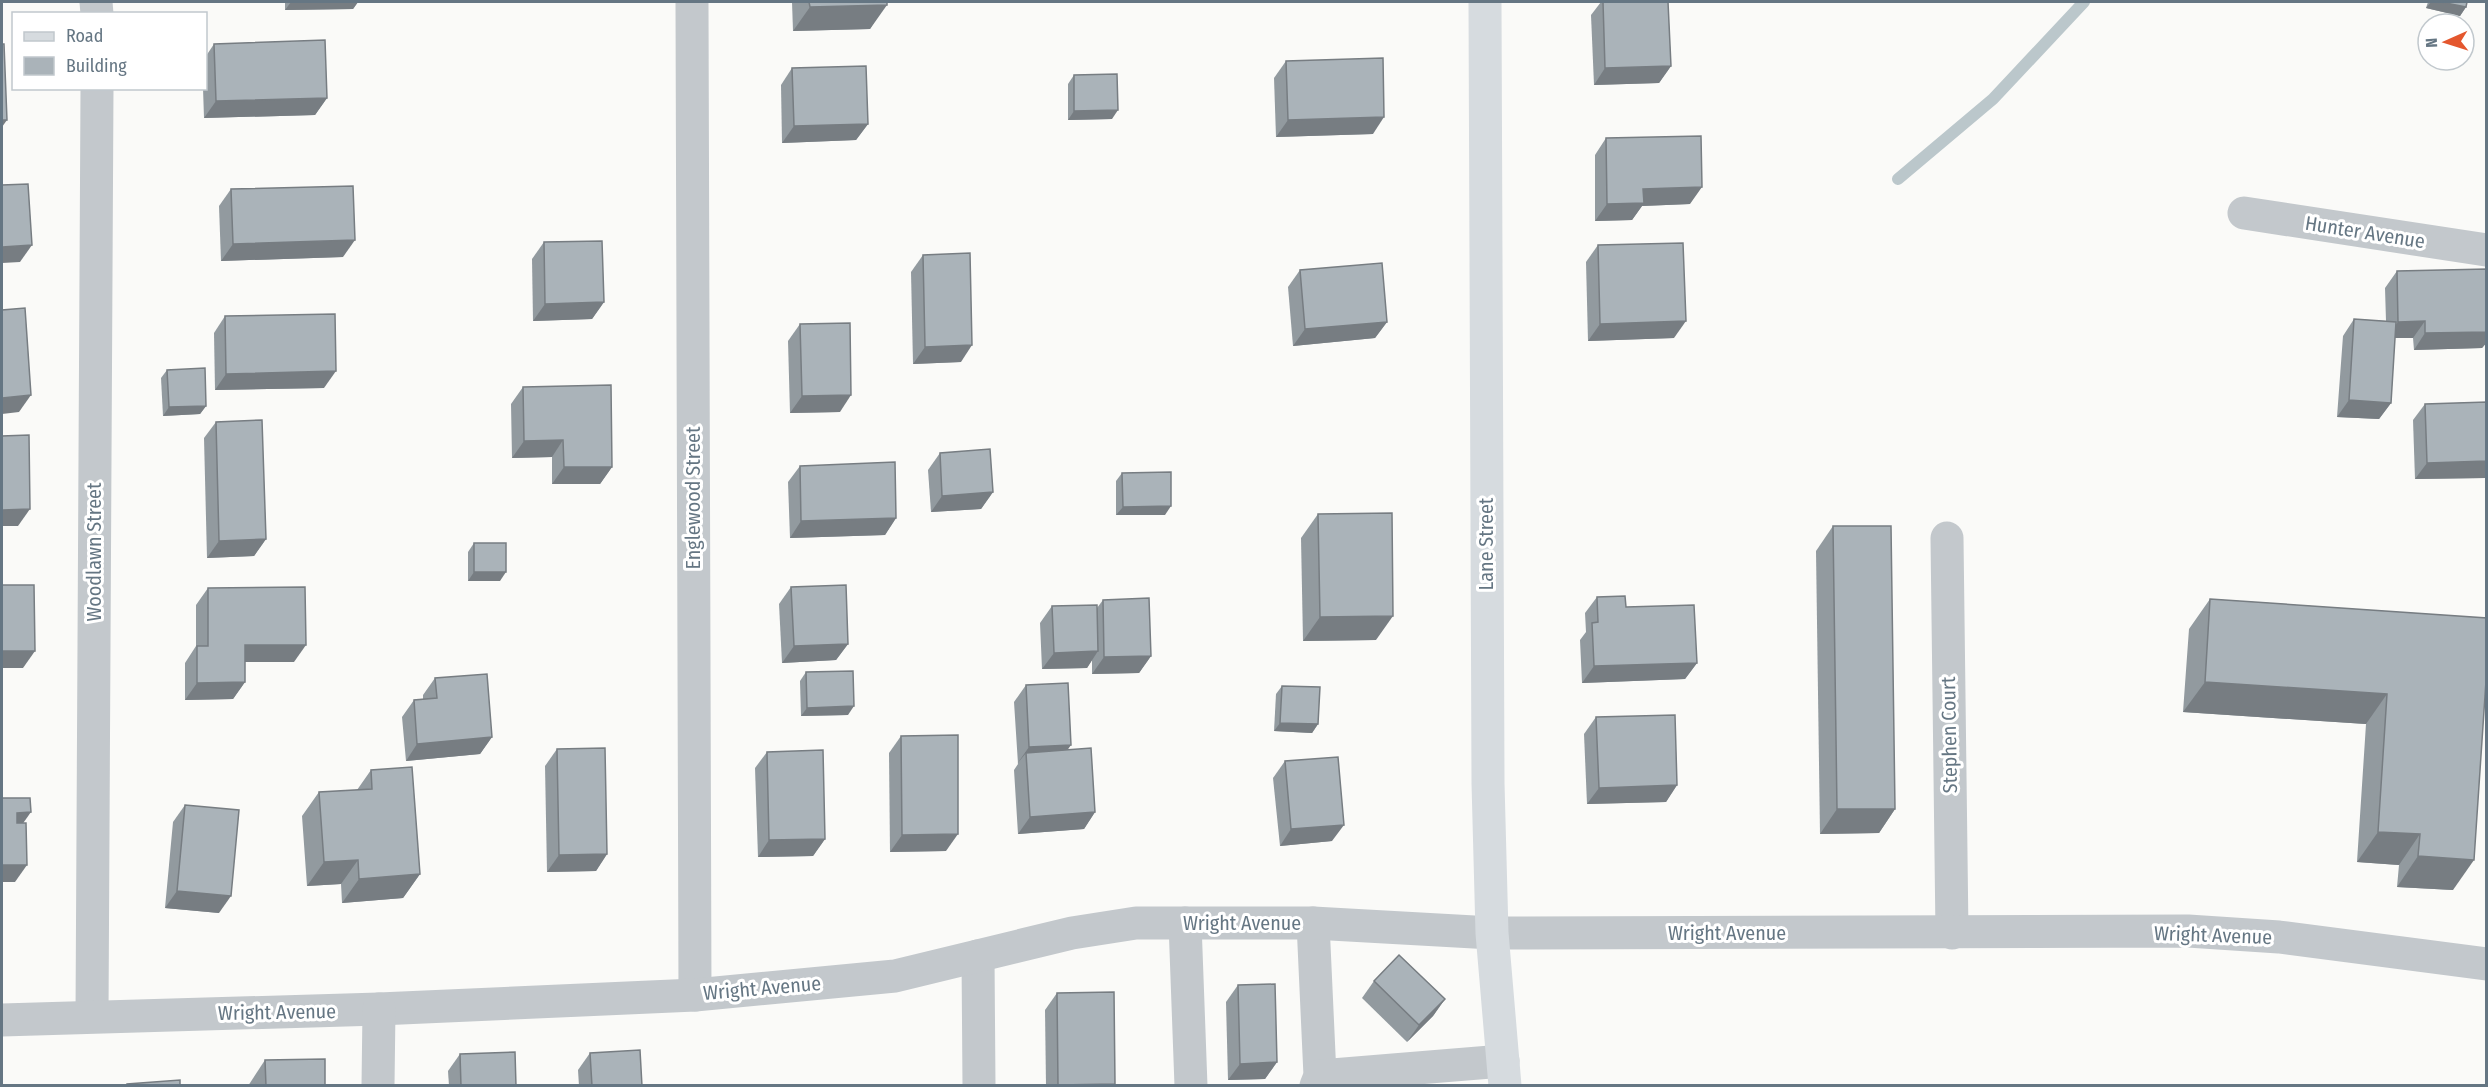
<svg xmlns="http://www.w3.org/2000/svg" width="2488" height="1087" font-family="'Fira Sans Condensed',sans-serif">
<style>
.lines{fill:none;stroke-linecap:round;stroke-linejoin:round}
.stream{stroke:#bbc7cb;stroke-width:12}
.minor{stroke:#c3c8cc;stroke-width:33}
.major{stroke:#d6dbdf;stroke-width:33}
.wall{fill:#929a9f}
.shaded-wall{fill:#777d82}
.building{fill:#aab3b9;stroke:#777d82;stroke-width:1.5}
.labels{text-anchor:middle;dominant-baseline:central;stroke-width:6;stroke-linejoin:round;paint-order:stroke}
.street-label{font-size:20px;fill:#657683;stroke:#fff}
</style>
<rect width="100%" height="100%" fill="#fafaf8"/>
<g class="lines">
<path class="stream" d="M1898,179L1993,99L2084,2"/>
<g class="minor">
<path d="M96,2L97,14"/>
<path d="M692,2L695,995"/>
<path d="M2244,213L2486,250"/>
<path d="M1947,538L1952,933"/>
<path d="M1185,923L1191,1086"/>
<path d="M1313,923L1320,1076L1316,1086"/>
<path d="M978,956L979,1086"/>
<path d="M92,1016L97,88"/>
<path d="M2,1020L379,1009L695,995L895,976L1072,933L1136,923H1313L1492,933L2188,931L2279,937L2486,964"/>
<path d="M1320,1076L1503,1061"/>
<path d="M378,1086L379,1009"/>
</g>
<path class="major" d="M1485,2L1488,783L1492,933L1505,1086"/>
</g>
<g class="wall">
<path d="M285,2H358L353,9L285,10Z"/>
<path d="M792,2H887L870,29L793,31Z"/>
<path d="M1601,2H1668L1671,66L1659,83L1594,85L1591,15Z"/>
<path d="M2428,2H2467L2466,7L2460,16L2426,8Z"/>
<path d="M214,44L327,98L315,115L204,118L203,88H206V56Z"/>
<path d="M1286,61L1373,134L1276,137L1274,78Z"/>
<path d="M792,68L868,124L856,140L782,143L781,85Z"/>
<path d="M1074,75L1112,119L1068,120V84Z"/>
<path d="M1606,138L1690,204L1642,206L1632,220L1595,221V155Z"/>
<path d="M231,189L343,257L221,261L219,206Z"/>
<path d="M544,242L604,302L592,319L533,321L532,259Z"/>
<path d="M1598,245L1674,338L1588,341L1586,262Z"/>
<path d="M923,255L961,362L913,364L911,272Z"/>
<path d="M2487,269V342L2482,348L2414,350L2413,338H2395L2391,403L2379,419L2337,417L2343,336L2354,319L2386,321L2385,288L2397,271Z"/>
<path d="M1300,270L1387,322L1375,338L1293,346L1288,287Z"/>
<path d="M225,316L324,388L215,390L214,333Z"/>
<path d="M800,324L840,412L790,413L788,341Z"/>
<path d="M167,370L206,406L200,414L163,416L161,378Z"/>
<path d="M523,387L612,467L600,484H552V457L512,458L511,404Z"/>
<path d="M2487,402V476L2485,478L2415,479L2413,420L2425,404Z"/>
<path d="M216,422L266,539L254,556L207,558L204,438Z"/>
<path d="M940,453L993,492L981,509L931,512L928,470Z"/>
<path d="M800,466L896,518L885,535L790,538L788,482Z"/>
<path d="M1122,473L1165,515H1116V481Z"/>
<path d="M1318,514L1376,640L1303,641L1301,538Z"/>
<path d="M1833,526L1895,809L1879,833L1820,834L1816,551Z"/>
<path d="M474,543L500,581H468V552Z"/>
<path d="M791,587L848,644L836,660L782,663L779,604Z"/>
<path d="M208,588L294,662H245V682L233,699L185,700V663L196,646V605Z"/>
<path d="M1597,597L1626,607L1697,663L1685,679L1582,683L1580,640L1586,632L1585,613Z"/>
<path d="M2210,599L2487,618L2453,890L2397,887L2399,865L2357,862L2366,724L2183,712L2189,629Z"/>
<path d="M1103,600L1151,656L1139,673L1092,674V660L1087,668L1042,669L1040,623L1052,606L1097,608Z"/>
<path d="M806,672L848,715L801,716L800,681Z"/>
<path d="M435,678L492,737L480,754L406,761L402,717L414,700L423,699V695Z"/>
<path d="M1026,685L1067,750L1095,812L1084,829L1018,834L1014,770L1018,764L1014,702Z"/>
<path d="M1282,686L1318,724L1312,733L1274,731L1276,694Z"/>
<path d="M1596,717L1677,785L1666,802L1587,804L1584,734Z"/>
<path d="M901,736L946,851L890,852L889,753Z"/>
<path d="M557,749L607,854L596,871L547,872L545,766Z"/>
<path d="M767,752L825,839L813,856L758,857L755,768Z"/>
<path d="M1285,761L1332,841L1280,846L1273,778Z"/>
<path d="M371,770L420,874L403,898L342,903L341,884L307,886L302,816L319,792L357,790Z"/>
<path d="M185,805L219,913L165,908L173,822Z"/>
<path d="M1374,981L1445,999L1433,1016L1407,1042L1362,998Z"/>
<path d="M1238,985L1277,1062L1265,1079L1228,1080L1226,1002Z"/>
<path d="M1057,993L1115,1084L1114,1086H1046L1045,1010Z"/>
<path d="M590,1053L642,1086H579L578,1070Z"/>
<path d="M460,1054L516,1086H449L448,1071Z"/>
<path d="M265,1060L325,1086H248Z"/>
</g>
<g class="shaded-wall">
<path d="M291,2H358L353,9L285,10Z"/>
<path d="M2431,2H2441L2466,7L2460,16L2426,8Z"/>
<path d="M887,5L870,29L793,31L810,7Z"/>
<path d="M1671,66L1659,83L1594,85L1605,68Z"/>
<path d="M327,98L315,115L204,118L216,101Z"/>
<path d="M1118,110L1112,119L1068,120L1074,111Z"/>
<path d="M1384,117L1373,134L1276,137L1288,120Z"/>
<path d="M2,120H7L2,127Z"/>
<path d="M868,124L856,140L782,143L794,126Z"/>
<path d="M1702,187L1690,204L1642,206L1632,220L1595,221L1607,204L1643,189Z"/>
<path d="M355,240L343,257L221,261L233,244Z"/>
<path d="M32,245L20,262L2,263V247Z"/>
<path d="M604,302L592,319L533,321L545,304Z"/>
<path d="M1686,321L1674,338L1588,341L1600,324Z"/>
<path d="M2425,321L2413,338H2386L2398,322Z"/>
<path d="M1387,322L1375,338L1293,346L1305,329Z"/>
<path d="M2487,332V342L2482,348L2414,350L2425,333Z"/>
<path d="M972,345L961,362L913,364L925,347Z"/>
<path d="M336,371L324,388L215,390L226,374Z"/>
<path d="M31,395L19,412L2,414V398Z"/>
<path d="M851,395L840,412L790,413L802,396Z"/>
<path d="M2349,400L2391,403L2379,419L2337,417Z"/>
<path d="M206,406L200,414L163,416L169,407Z"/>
<path d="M563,440L552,457L512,458L524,441Z"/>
<path d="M2487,461V476L2485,478L2415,479L2427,463Z"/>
<path d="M564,467H612L600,484H552Z"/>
<path d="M993,492L981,509L931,512L942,496Z"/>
<path d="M1171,506L1165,515H1116L1123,507Z"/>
<path d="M30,509L18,526H2V510Z"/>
<path d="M896,518L885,535L790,538L801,521Z"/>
<path d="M266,539L254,556L207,558L219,541Z"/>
<path d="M474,572H506L500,581H468Z"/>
<path d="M1393,616L1376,640L1303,641L1320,617Z"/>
<path d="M848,644L836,660L782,663L794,646Z"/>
<path d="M245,645H306L294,662H233Z"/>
<path d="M2,651H35L23,668H2Z"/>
<path d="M1098,651L1087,668L1042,669L1054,653Z"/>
<path d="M1151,656L1139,673L1092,674L1104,657Z"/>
<path d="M1697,663L1685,679L1582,683L1594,666Z"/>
<path d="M245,682L233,699L185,700L197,683Z"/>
<path d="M2205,682L2387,694L2366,724L2183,712Z"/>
<path d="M854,706L848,715L801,716L807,708Z"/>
<path d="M1280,723L1318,724L1312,733L1274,731Z"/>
<path d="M492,737L480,754L406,761L417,744Z"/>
<path d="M1071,745L1059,762L1026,753L1017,764L1029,747Z"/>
<path d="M1677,785L1666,802L1587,804L1599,788Z"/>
<path d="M1837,809H1895L1879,833L1820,834Z"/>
<path d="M31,812L19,829L5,830L17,813Z"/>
<path d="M1095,812L1084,829L1018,834L1030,817Z"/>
<path d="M1344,825L1332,841L1280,846L1291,829Z"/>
<path d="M2378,832L2420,834L2399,865L2357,862Z"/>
<path d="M958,834L946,851L890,852L902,835Z"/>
<path d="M825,839L813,856L758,857L769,840Z"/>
<path d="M607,854L596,871L547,872L559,855Z"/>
<path d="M2418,856L2474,860L2453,890L2397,887Z"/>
<path d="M358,860L341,884L307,886L324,862Z"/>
<path d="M2,865H27L15,882H2Z"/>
<path d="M420,874L403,898L342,903L359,879Z"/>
<path d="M177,891L231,896L219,913L165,908Z"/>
<path d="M1445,999L1433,1016L1407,1042L1419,1025Z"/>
<path d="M1277,1062L1265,1079L1228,1080L1240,1064Z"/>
<path d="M1115,1084L1114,1086H1058V1085Z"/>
</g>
<g class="building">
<path d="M809,2H887V5L810,7Z"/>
<path d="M1603,2H1668L1671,66L1605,68Z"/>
<path d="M2441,2H2467L2466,7Z"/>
<path d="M325,40L327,98L216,101L214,44Z"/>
<path d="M2,44H4L7,120H2Z"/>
<path d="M1383,58L1384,117L1288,120L1286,61Z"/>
<path d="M866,66L868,124L794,126L792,68Z"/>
<path d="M1117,74L1118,110L1074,111V75Z"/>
<path d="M1701,136L1702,187L1643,189L1644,203L1607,204L1606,138Z"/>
<path d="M28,184L32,245L2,247V185Z"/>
<path d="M353,186L355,240L233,244L231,189Z"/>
<path d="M602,241L604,302L545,304L544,242Z"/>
<path d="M1683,243L1686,321L1600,324L1598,245Z"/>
<path d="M970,253L972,345L925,347L923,255Z"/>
<path d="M1382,263L1387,322L1305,329L1300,270Z"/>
<path d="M2487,269V332L2425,333V321L2398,322L2397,271Z"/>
<path d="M25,308L31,395L2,398V310Z"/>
<path d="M335,314L336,371L226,374L225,316Z"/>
<path d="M2354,319L2396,322L2391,403L2349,400Z"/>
<path d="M850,323L851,395L802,396L800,324Z"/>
<path d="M205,368L206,406L169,407L167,370Z"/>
<path d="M611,385L612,467H564L563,440L524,441L523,387Z"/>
<path d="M2487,402V461L2427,463L2425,404Z"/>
<path d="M262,420L266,539L219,541L216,422Z"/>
<path d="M29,435L30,509L2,510V436Z"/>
<path d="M990,449L993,492L942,496L940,453Z"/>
<path d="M895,462L896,518L801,521L800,466Z"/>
<path d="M1171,472V506L1123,507L1122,473Z"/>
<path d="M1392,513L1393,616L1320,617L1318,514Z"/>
<path d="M1833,526H1891L1895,809H1837Z"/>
<rect x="474" y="543" width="32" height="29"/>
<path d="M2,585H34L35,651H2Z"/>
<path d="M846,585L848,644L794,646L791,587Z"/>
<path d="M305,587L306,645H245V682L197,683V646H208V588Z"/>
<path d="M1625,596L1626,607L1694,605L1697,663L1594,666L1592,623L1598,622L1597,597Z"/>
<path d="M1149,598L1151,656L1104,657L1103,600Z"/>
<path d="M2210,599L2487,618V666L2474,860L2418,856L2420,834L2378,832L2387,694L2205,682Z"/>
<path d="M1097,605L1098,651L1054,653L1052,606Z"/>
<path d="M853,671L854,706L807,708L806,672Z"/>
<path d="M487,674L492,737L417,744L414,700L437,698L435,678Z"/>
<path d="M1068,683L1071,745L1029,747L1026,685Z"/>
<path d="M1282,686L1320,687L1318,724L1280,723Z"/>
<path d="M1675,715L1677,785L1599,788L1596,717Z"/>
<path d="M958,735V834L902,835L901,736Z"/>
<path d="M605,748L607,854L559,855L557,749Z"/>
<path d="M1091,748L1095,812L1030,817L1026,753Z"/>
<path d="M823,750L825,839L769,840L767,752Z"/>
<path d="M1338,757L1344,825L1291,829L1285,761Z"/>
<path d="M412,767L420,874L359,879L358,860L324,862L319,792L372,789L371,770Z"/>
<path d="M2,798H30L31,812L17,813V823H26L27,865H2Z"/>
<path d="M185,805L239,810L231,896L177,891Z"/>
<path d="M1399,955L1445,999L1419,1025L1374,981Z"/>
<path d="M1275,984L1277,1062L1240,1064L1238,985Z"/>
<path d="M1114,992L1115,1084L1058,1085L1057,993Z"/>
<path d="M640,1050L642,1086H592L590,1053Z"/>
<path d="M515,1052L516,1086H461L460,1054Z"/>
<path d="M325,1059V1086H266L265,1060Z"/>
<path d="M180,1080V1086H127V1084Z"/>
</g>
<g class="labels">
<g class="street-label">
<text transform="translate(2365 232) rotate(9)">Hunter Avenue</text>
<text transform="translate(693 498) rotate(-90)">Englewood Street</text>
<text transform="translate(1486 544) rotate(-90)">Lane Street</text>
<text transform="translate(94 552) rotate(-90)">Woodlawn Street</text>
<text transform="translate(1949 735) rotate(-91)">Stephen Court</text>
<text x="1242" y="923">Wright Avenue</text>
<text x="1727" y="933">Wright Avenue</text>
<text transform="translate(2213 935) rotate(2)">Wright Avenue</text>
<text transform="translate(762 988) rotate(-5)">Wright Avenue</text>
<text transform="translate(277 1012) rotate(-1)">Wright Avenue</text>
</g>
</g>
<rect width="2488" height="1087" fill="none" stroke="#657683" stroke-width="6"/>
<rect x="12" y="12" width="195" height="78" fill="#ffffff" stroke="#c1c8cd" stroke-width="1.5"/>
<rect x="24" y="32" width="30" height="9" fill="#d6dbdf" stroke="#c1c8cd" stroke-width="1.5"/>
<text x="66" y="42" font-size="18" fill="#657683">Road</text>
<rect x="24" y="57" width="30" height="18" fill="#aab3b9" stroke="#c1c8cd" stroke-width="1.5"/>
<text x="66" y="72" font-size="18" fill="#657683">Building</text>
<g transform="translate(2446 42) rotate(267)"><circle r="28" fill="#ffffff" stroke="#c1c8cd" stroke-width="1.5"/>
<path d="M0-4.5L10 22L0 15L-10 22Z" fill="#e4572e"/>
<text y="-9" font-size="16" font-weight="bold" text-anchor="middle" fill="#657683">N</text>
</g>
</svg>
